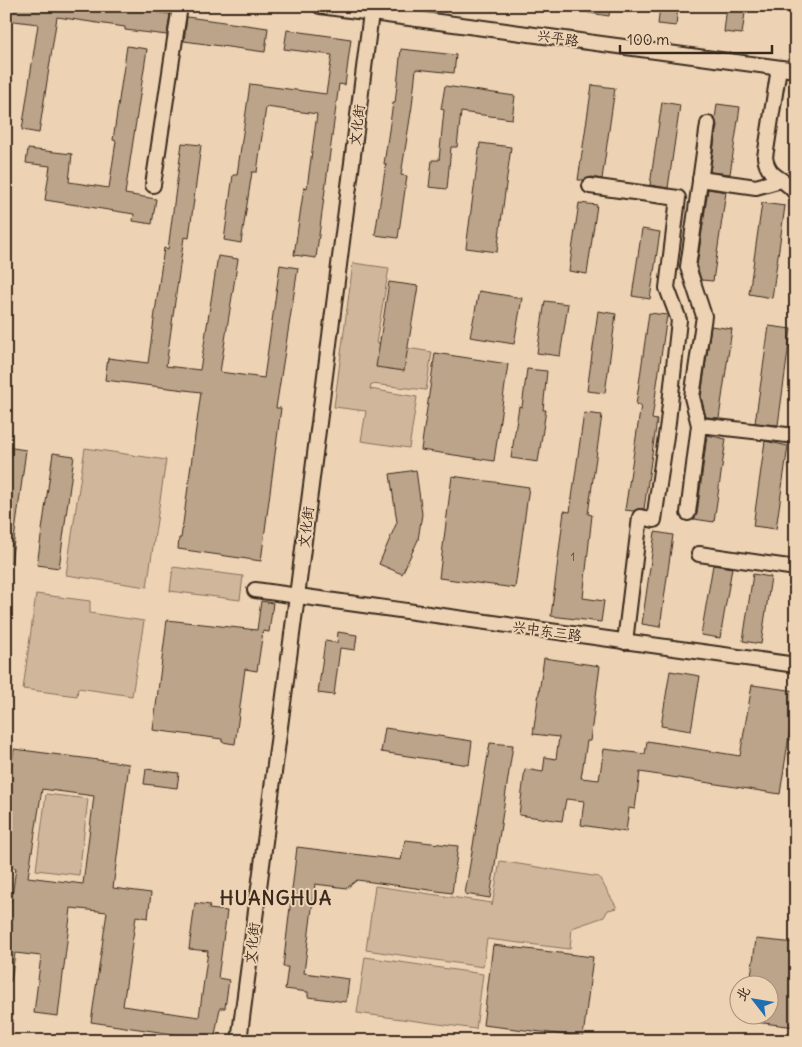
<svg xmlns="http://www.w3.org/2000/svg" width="802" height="1047" font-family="Delius,'LXGW WenKai TC',sans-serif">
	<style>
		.green { fill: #d0b79c; stroke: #86705d }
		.building { fill: #bba48a; stroke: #3b2a1e; fill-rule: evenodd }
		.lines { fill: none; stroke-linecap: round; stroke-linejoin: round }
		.minor-casing { stroke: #3b2a1e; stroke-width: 18 }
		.minor { stroke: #edd3b4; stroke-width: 14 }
		.labels { text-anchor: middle; stroke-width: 4; stroke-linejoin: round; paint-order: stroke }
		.number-label { font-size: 11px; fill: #5b4839 }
		.street-label { font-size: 14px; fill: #3b2a1e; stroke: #edd3b4 }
		.district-label { font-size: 19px; font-weight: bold; letter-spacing: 1px; fill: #3b2a1e; stroke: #edd3b4 }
	</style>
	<rect width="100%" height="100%" fill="#edd3b4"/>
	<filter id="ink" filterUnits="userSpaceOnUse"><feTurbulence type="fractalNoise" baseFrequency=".02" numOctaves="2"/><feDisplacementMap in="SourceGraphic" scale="10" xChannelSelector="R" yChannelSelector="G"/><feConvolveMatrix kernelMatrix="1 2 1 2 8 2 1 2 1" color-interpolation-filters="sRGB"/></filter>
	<g filter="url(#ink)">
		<g class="green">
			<path d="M353,263L389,268L376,343L432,352L426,390L371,384L370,389L417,397L409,448L361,441L366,411L334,407Z"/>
			<path d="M85,448L166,460L147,587L66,575Z"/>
			<path d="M173,567L243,576L240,600L170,591Z"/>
			<path d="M36,594L90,601V613L144,621L132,696L78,688L77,696L23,689Z"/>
			<path d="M46,794L88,799L79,875L36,870Z"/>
			<path d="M500,861L599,877L617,908L608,910L604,917L572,928L570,949L487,939L483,967L366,950L375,886L492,903V906Z"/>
			<path d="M365,957L483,974L476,1029L357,1013Z"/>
		</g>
		<g class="building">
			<path d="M6,6H107L170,14L167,35L125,30V27L57,17L39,133L22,130L38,24L6,20Z"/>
			<path d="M578,6H610L609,16L577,11Z"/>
			<path d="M660,6H678L676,26L658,24Z"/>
			<path d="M727,6H746L742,34L724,32Z"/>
			<path d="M187,17L268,28L265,52L184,41Z"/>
			<path d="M287,30L351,39L345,85L339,84L316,258L294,255L304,187L307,188L317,114L266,107L257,172H252L241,243L224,240L233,175H237L250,84L326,94L332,55L284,49Z"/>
			<path d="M127,46L147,49L125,194L156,199L152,224L133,221L134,214L45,200L50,166L26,163L28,149L72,154L69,182L109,188L116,141L113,140Z"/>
			<path d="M401,49L456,55L454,73L416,69L412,106L401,175L407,176L398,238L375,235L386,164H384L393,103H395Z"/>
			<path d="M592,85L615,88L602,179L591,177L583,180H578Z"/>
			<path d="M445,86L515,96L512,119L461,112L457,147H451L447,189L429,187L432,160H439L444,110L441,109Z"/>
			<path d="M662,102L680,105L668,188L650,185Z"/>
			<path d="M717,104L740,107L730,174L710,172L717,125L715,119Z"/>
			<path d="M182,143L201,145L189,238L184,237L166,366L200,370L218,256L238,259L220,372L264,378L280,265L298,268L276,408H281L261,561L178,549L179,538H181L201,392L105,380L108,358L148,363L164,248L168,249Z"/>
			<path d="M480,143L511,147L497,252L466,248Z"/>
			<path d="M708,189L726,192L713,281L701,280L697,266Z"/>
			<path d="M579,203L597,205L587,274L569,271Z"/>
			<path d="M762,203L785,206L772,298L749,294Z"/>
			<path d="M642,229L660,232L650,299L632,296Z"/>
			<path d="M389,282L418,286L404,371L376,367Z"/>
			<path d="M479,291L522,298L514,344L470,337Z"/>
			<path d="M545,301L568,304L560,356L537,353Z"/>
			<path d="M598,311L616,314L605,393L587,391Z"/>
			<path d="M649,313L667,315L652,419L657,420L644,509H638L633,511L625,510L641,405H636Z"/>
			<path d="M711,326L732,329L719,418L706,417L701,397Z"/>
			<path d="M769,326L791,329L778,425L755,423Z"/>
			<path d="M435,353L508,364L494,461L421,450Z"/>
			<path d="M527,369L547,371L543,410H546L538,462L511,458L519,406L522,407Z"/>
			<path d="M584,413L602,415L588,514L592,515L583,598L604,601L601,622L551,616L564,511L570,512Z"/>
			<path d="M707,435L726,439L714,522L694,519L697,514Z"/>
			<path d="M765,441L788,446L776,529L753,526Z"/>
			<path d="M6,447L26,450L11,563L6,562Z"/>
			<path d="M53,453L74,456L59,568L37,565Z"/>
			<path d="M416,470L422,514L418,540L402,574L379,564L397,522L390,474Z"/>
			<path d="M452,476L529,487L515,588L439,578Z"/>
			<path d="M655,532L673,535L660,627L642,624Z"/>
			<path d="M713,565L732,568L720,638L701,635Z"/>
			<path d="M753,574L771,577L761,644L743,641Z"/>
			<path d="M261,601L273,603L269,632L263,631L257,671L245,669L235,744L222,742V739L153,730L167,620L257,630Z"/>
			<path d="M338,632L357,635L355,650L340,648L334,695L318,693L325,641L337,643Z"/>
			<path d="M544,658L600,666L590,741H587L581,778L599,780L604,749L645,754L647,741L740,756L752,685L796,691L780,794L640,772L635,809L629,808L626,832L581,825L584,801L566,799L562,821L519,815L525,769L543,772L545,757L556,759L559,737L533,734Z"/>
			<path d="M670,671L700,676L691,731L661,726Z"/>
			<path d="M385,728L472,741L469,765L381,752Z"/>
			<path d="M490,743L513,745L490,898L465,894Z"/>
			<path d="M14,749L129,764L113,888L151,893L148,918L136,916L123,1006L199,1017L208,951L189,949L195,903L210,905L209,909L227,911L218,978L229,980L225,1008H220L214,1040L91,1022L107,912L71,908L58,1016L34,1013L41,956L15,953L11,981H6V903H11L16,868L6,866V803ZM42,789L94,796L83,884L28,877Z"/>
			<path d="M146,769L179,773L177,788L144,784Z"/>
			<path d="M405,840L458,846L452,893L357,880L347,888L315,884L304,973L349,979L346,1002L308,997V992L285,989L288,967H283L297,847L401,860Z"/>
			<path d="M756,939L796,943V1027L738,1020V1014H770V984H750Z"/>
			<path d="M493,945L593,957L583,1037L483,1025Z"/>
		</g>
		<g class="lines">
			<g class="minor-casing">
				<g id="minor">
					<path d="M320,6L796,70"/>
					<path d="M779,68L765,157C768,180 786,177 796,194"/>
					<path d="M700,179L756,187L781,180"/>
					<path d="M153,185L180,6"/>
					<path d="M590,186L678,198L667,288L679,320L668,422L654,520L640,517L625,642"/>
					<path d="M699,425L692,397L704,316L688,267L708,124"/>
					<path d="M688,513L699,425L796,436"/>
					<path d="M699,554L796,568"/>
					<path d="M255,590L796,665"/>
					<path d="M239,1041L297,596L371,13L375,6"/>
				</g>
			</g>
			<use href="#minor" class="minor"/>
		</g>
	</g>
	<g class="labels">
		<g class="number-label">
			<text x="573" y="561">1</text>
		</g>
		<g class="street-label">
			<text transform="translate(558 38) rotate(8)" y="5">兴平路</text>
			<text transform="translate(357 125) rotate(-83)" y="5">文化街</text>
			<text transform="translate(306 527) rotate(-83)" y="5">文化街</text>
			<text transform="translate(547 631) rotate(8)" y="5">兴中东三路</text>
			<text transform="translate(252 943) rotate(-83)" y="5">文化街</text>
		</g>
		<g class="district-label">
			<text x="276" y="905">HUANGHUA</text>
		</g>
	</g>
	<rect width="802" height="1047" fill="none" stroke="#edd3b4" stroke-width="25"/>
	<rect x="12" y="12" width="777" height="1022" fill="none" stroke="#3b2a1e" stroke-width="2" filter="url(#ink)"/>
	<g transform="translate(754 1000) rotate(301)"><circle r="24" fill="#edd3b4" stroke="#a68f78"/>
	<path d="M0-4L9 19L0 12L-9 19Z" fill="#1f6fb2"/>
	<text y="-8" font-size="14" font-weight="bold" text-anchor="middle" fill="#3b2a1e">北</text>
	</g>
	<path d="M620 45v8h152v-8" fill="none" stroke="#3b2a1e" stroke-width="2.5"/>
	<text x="627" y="45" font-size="15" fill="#3b2a1e" stroke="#edd3b4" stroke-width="4" paint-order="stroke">100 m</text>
</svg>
